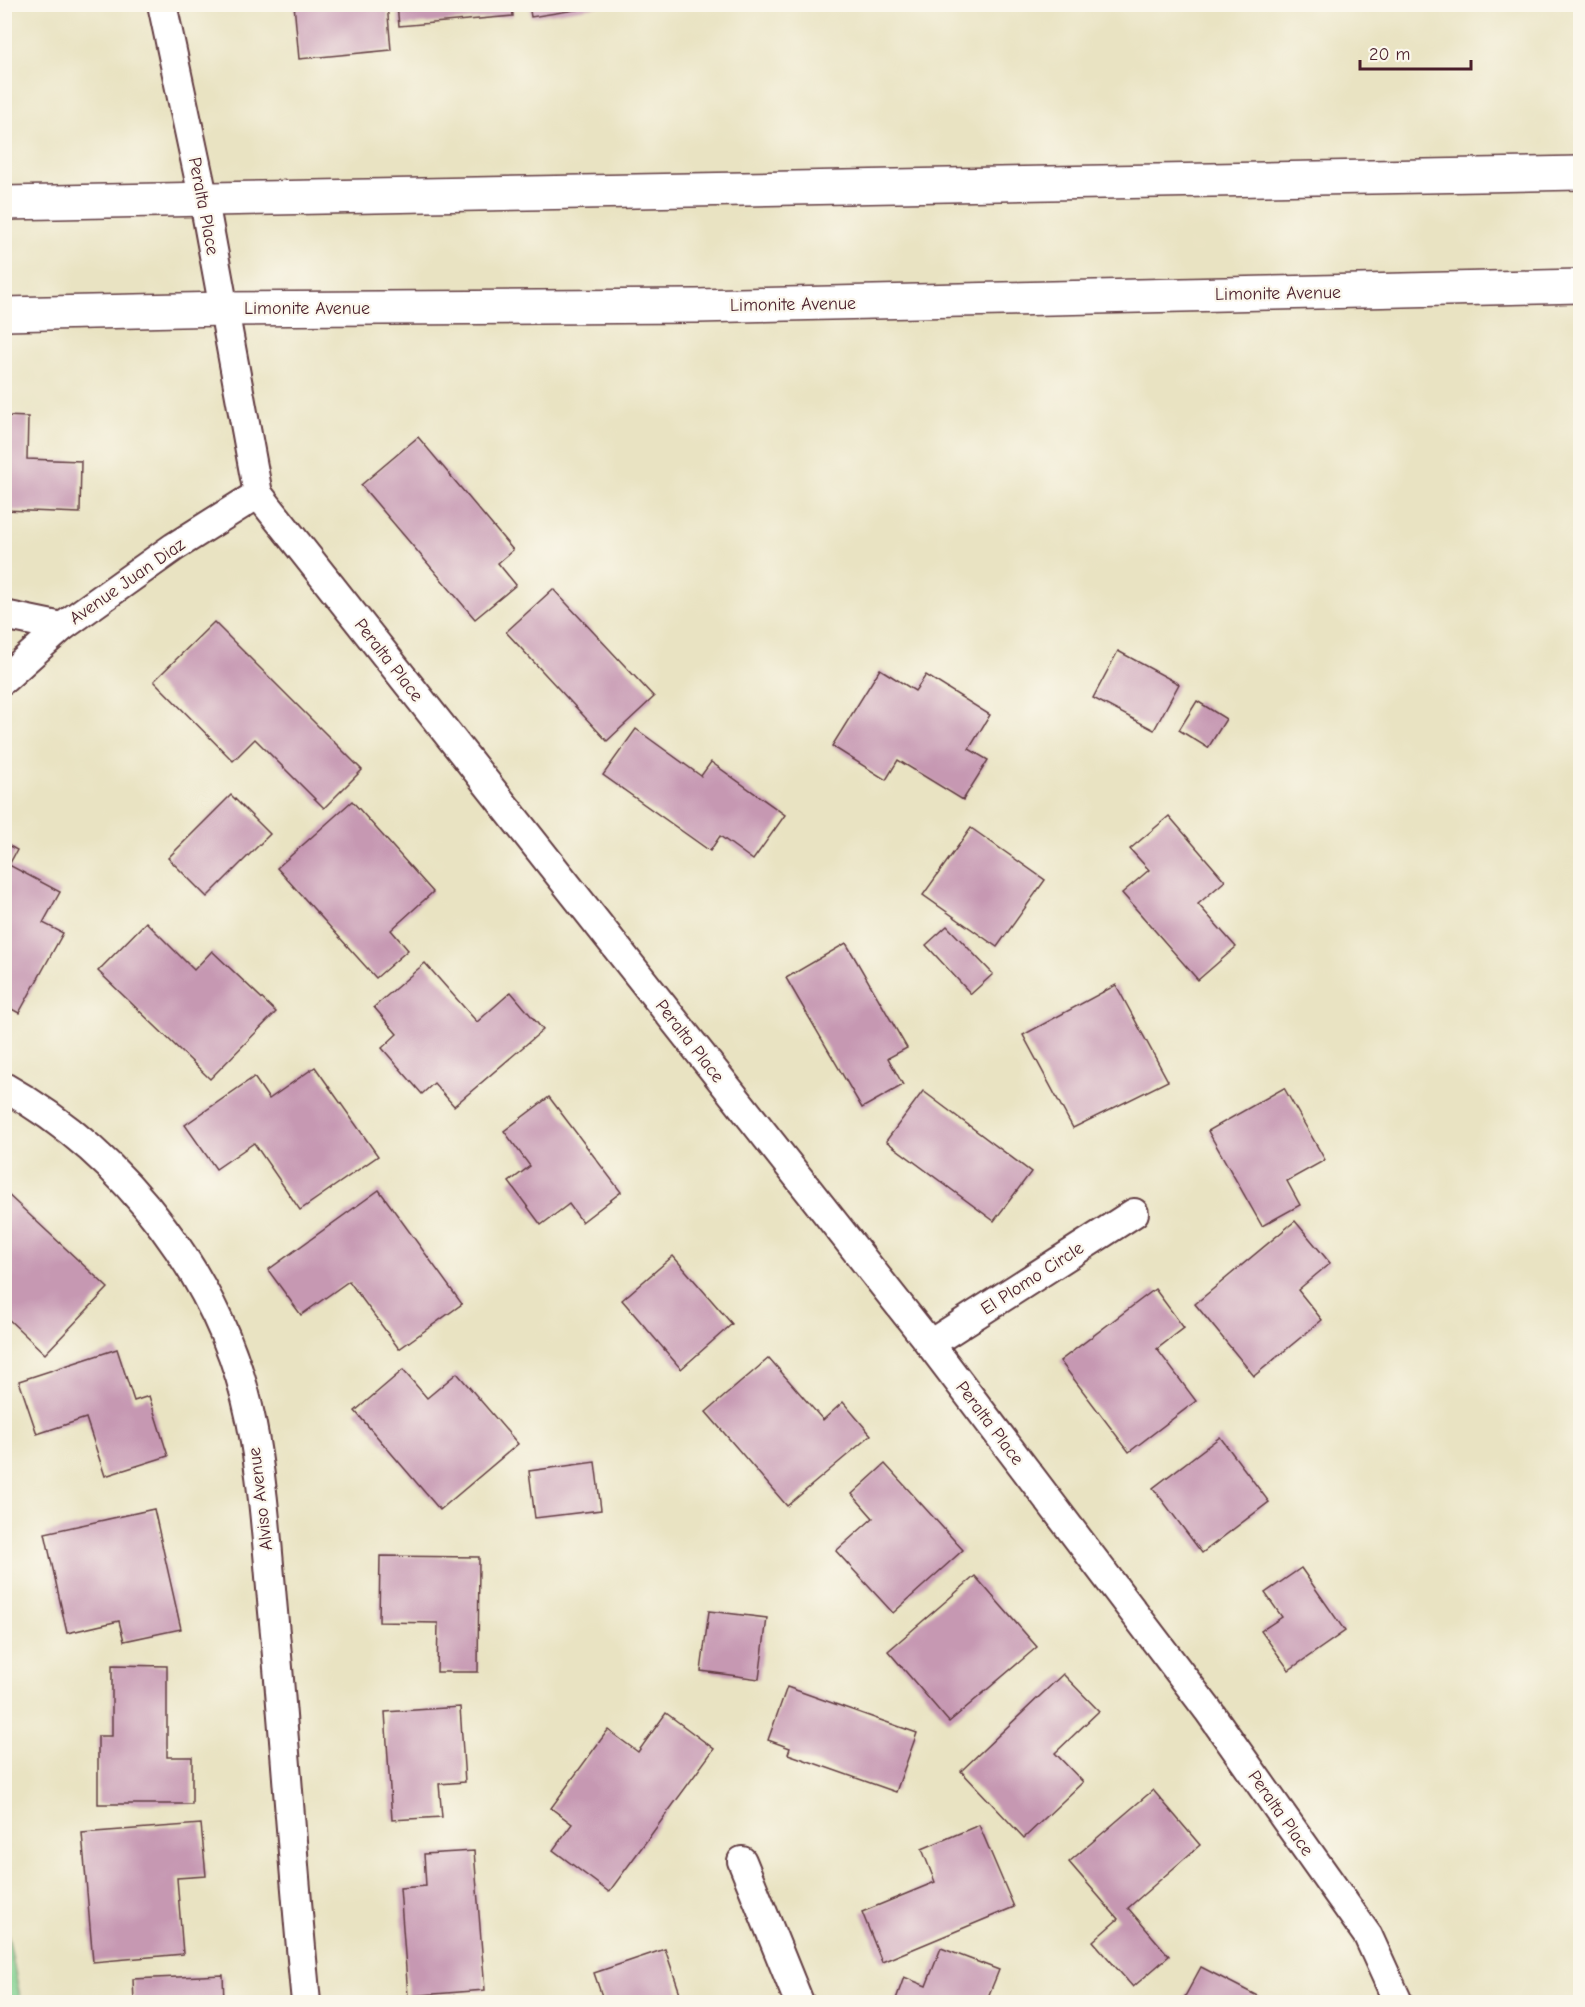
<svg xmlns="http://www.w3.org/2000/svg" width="1585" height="2007" font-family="'Comic Neue',sans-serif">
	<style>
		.green { fill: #83d291; stroke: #66785e; stroke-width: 1.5 }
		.building { fill: #c698b2 }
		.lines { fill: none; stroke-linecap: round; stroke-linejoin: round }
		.street-casing { stroke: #623c42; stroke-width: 32 }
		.primary-casing { stroke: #623c42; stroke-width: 36 }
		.street { stroke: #fff; stroke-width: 28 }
		.primary { stroke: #fff; stroke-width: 33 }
		.labels { text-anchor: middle; stroke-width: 4.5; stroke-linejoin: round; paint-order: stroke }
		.street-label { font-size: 18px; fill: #4a1f2b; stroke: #fbf7ec }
	</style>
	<rect width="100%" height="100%" fill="#fbf7ec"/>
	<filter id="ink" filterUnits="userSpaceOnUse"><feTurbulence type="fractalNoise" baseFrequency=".0167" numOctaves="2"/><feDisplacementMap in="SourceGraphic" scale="12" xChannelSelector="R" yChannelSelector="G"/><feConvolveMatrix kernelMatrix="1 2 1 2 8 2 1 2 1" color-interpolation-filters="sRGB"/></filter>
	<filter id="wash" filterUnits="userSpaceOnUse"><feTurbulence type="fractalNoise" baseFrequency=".008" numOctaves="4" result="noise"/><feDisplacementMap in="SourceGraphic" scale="24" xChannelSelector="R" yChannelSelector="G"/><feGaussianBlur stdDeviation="1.35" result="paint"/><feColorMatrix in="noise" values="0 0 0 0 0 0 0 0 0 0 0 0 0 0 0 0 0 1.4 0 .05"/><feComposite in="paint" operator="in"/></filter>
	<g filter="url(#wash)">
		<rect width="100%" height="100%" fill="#e9e3c2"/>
		<path class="green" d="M4,1921H5L21,2002H5Z"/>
		<g id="blocks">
			<g class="building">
				<path d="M294,4H387L391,50L299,59Z"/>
				<path d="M397,4H512L513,16L399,26Z"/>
				<path d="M529,4H600V6L531,17Z"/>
				<path d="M4,416L28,417L27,459L81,461L80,513L4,510Z"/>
				<path d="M418,437L513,550L498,563L516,585L475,619L361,485Z"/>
				<path d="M553,589L654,697L607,741L506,632Z"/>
				<path d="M214,622L362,770L324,808L255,739L233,761L154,681Z"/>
				<path d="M1118,651L1179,684L1154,730L1093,698Z"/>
				<path d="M880,669L915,691L926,675L990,715L969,749L988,760L963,800L898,760L886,780L832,746Z"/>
				<path d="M1197,701L1226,719L1208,748L1179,730Z"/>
				<path d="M636,729L701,776L711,762L785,815L753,860L720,836L710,851L603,775Z"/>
				<path d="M231,795L270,834L207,897L168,858Z"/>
				<path d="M352,801L433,892L391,930L408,950L376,978L277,868Z"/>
				<path d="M1169,816L1225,881L1198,904L1236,947L1198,980L1122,893L1149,870L1130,849Z"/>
				<path d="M971,828L1045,880L997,947L923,895Z"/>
				<path d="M4,843L17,850L9,865L60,892L43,923L63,933L19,1013L4,1005Z"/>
				<path d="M146,922L194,970L212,951L276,1012L210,1079L98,971Z"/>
				<path d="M947,926L993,974L971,994L926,945Z"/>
				<path d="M846,943L907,1048L888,1058L903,1085L862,1108L786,978Z"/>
				<path d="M425,963L477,1022L511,992L543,1030L454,1106L434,1083L422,1094L382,1048L397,1034L374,1007Z"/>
				<path d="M1116,985L1168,1081L1073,1128L1023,1035Z"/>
				<path d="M315,1067L378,1156L300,1210L254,1143L216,1169L185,1125L254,1077L269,1099Z"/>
				<path d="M1284,1088L1325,1160L1287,1181L1300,1205L1262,1226L1208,1131Z"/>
				<path d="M923,1091L1031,1172L994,1221L886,1141Z"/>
				<path d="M549,1097L621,1192L582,1222L569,1204L541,1225L509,1182L530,1166L504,1131Z"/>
				<path d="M379,1190L462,1304L399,1349L349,1281L301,1315L268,1270Z"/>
				<path d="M4,1191L108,1288L45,1354L4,1315Z"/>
				<path d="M1295,1221L1330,1263L1298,1290L1322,1320L1254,1376L1195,1304Z"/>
				<path d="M673,1256L732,1324L681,1369L622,1300Z"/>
				<path d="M1155,1289L1184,1328L1157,1349L1196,1401L1129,1452L1060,1361Z"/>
				<path d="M117,1349L134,1401L149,1396L168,1456L105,1476L86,1418L37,1434L19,1381Z"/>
				<path d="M769,1358L823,1420L843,1402L871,1435L787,1506L706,1412Z"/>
				<path d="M403,1370L427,1398L457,1373L518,1444L440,1510L355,1411Z"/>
				<path d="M1220,1437L1269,1502L1202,1553L1153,1488Z"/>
				<path d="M595,1462L601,1510L535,1518L529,1471Z"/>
				<path d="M885,1464L963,1550L893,1613L836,1551L873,1518L852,1494Z"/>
				<path d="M154,1509L181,1629L124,1641L119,1621L67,1633L45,1533Z"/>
				<path d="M380,1556L479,1557L478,1672H437L438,1623L379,1622Z"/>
				<path d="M1301,1568L1345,1631L1289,1670L1261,1631L1282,1617L1265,1593Z"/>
				<path d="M975,1576L1037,1647L949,1722L888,1651Z"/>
				<path d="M709,1611L767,1618L759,1679L701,1671Z"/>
				<path d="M112,1665L167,1666V1757H192V1804H98V1736H112Z"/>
				<path d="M1063,1674L1099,1711L1055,1753L1083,1782L1024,1838L961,1771Z"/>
				<path d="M787,1687L917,1733L896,1792L788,1754L790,1748L768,1740Z"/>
				<path d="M460,1707L465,1782L439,1784L442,1817L392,1820L385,1712Z"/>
				<path d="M666,1713L714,1749L609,1892L553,1850L572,1824L551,1808L608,1730L638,1752Z"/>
				<path d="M1153,1790L1200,1845L1128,1908L1169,1956L1133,1987L1093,1941L1118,1919L1069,1862Z"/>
				<path d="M201,1824L206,1876L177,1878L183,1954L93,1962L82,1833Z"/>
				<path d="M979,1825L1014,1907L882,1962L862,1912L935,1882L922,1849Z"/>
				<path d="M474,1851L485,1990L408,1996L400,1888L426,1886L424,1854Z"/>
				<path d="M941,1948L999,1970L986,2002H895L904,1977L926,1986Z"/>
				<path d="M665,1949L683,2002H604L594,1973Z"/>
				<path d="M1201,1967L1269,2002H1182Z"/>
				<path d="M223,1975L224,2002H134L133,1979Z"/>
			</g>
		</g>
	</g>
	<g filter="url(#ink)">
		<use href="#blocks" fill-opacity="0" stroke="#623c42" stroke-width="1.5"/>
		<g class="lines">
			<g class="street-casing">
				<g id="street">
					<path d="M162,4L204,201L258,494L930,1344L1208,1710L1368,1936L1398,2002"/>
					<path d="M4,615L62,627"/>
					<path d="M4,679L62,627L174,547L258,494"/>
					<path d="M4,1087C127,1156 223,1282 251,1420C265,1490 268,1562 275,1633C286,1756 294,1879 306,2002"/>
					<path d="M930,1344L1134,1213"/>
					<path d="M742,1861L799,2002"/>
				</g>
			</g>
			<g class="primary-casing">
				<g id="primary">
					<path d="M4,203L1580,173"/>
					<path d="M4,314L224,309L697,306L1580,286"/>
				</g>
			</g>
			<use href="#street" class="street"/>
			<use href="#primary" class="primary"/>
		</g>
	</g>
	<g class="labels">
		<g class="street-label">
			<text transform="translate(204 206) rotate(79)" y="6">Peralta Place</text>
			<text transform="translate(1278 293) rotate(-1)" y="6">Limonite Avenue</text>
			<text transform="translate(793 304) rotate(-1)" y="6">Limonite Avenue</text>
			<text x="307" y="314">Limonite Avenue</text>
			<text transform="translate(127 581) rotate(-35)" y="6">Avenue Juan Diaz</text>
			<text transform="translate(389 660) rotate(52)" y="6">Peralta Place</text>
			<text transform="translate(690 1041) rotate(52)" y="6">Peralta Place</text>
			<text transform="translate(1032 1278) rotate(-33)" y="6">El Plomo Circle</text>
			<text transform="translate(990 1423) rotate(53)" y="6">Peralta Place</text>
			<text transform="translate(260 1499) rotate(-97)" y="6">Alviso Avenue</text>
			<text transform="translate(1281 1813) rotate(55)" y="6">Peralta Place</text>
		</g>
	</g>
	<rect width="1585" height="2007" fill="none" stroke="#fbf7ec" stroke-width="24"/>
	<path d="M1360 60v9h111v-9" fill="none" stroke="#4a1f2b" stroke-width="3"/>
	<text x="1369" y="60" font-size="18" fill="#4a1f2b" stroke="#fbf7ec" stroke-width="4.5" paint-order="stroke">20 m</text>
</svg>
